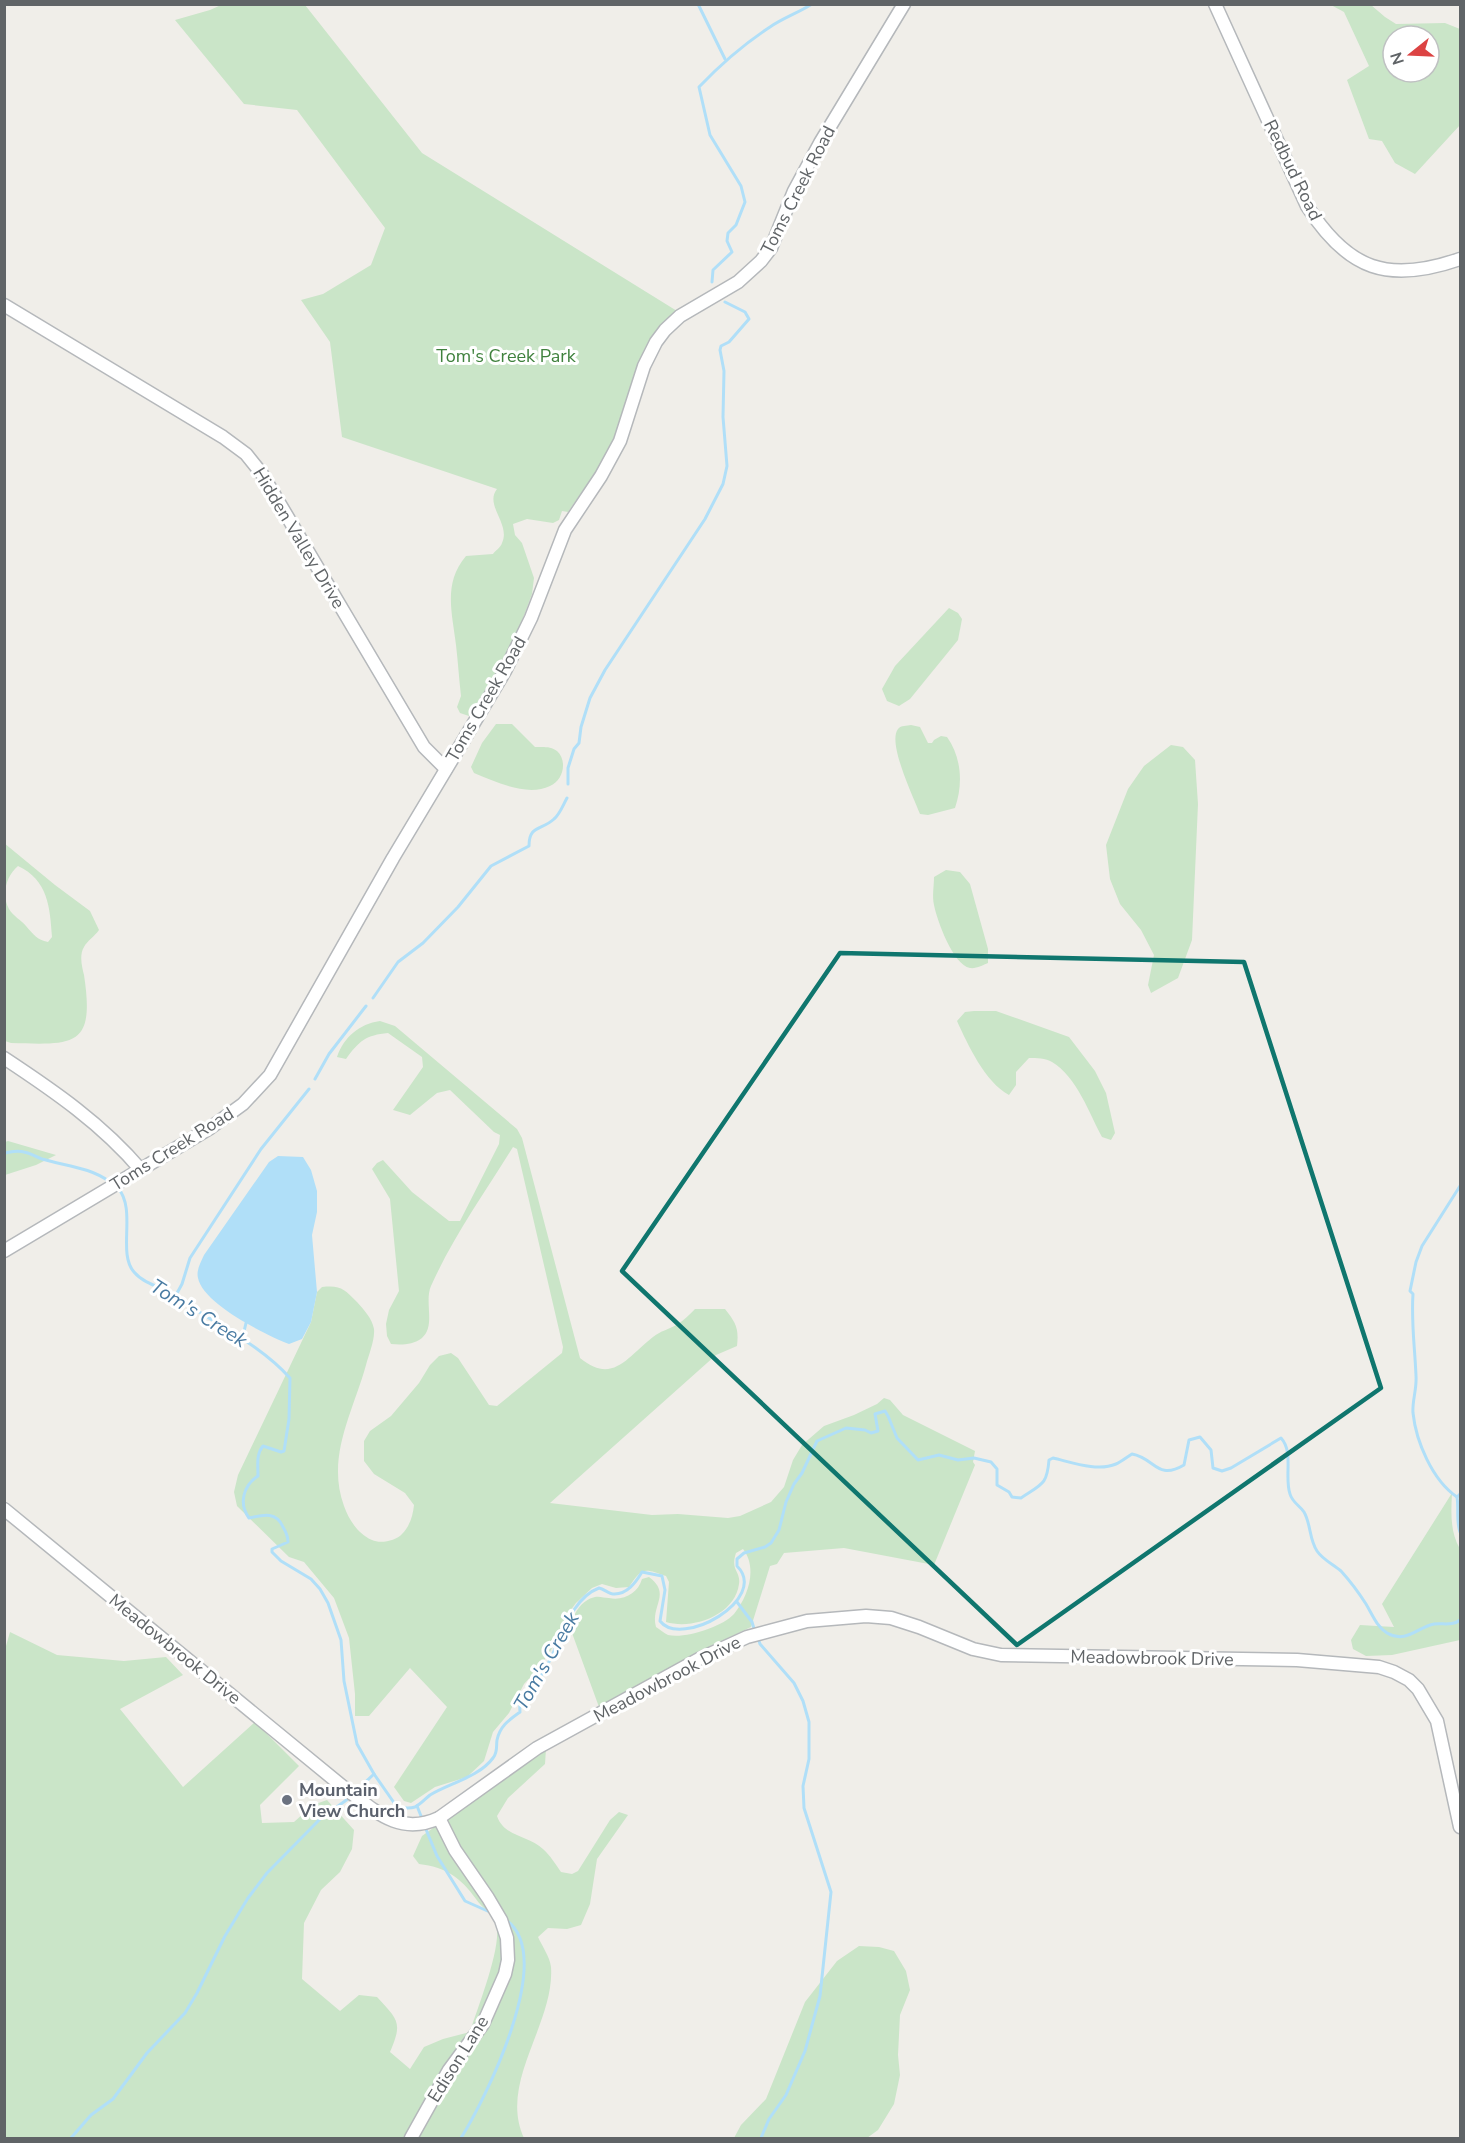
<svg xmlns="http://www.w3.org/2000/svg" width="1465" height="2143" font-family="'Nunito Sans',sans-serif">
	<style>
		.green { fill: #cae5c8; fill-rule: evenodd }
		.water { fill: #b0dff8 }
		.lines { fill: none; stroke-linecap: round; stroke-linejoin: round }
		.stream { stroke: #b0dff8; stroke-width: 3 }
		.minor-casing { stroke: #b5b8bb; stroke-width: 15 }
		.minor { stroke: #fff; stroke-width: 12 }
		.marked { fill: none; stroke: #0f766e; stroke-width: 4.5; stroke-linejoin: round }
		.worship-dot { fill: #6b7280; stroke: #fff; stroke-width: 2 }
		.labels { text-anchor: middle; stroke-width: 6; stroke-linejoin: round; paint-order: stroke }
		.street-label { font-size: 18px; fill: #606467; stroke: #fff }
		.park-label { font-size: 18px; fill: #3f813d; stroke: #fff }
		.worship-label { font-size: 18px; font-weight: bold; fill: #5b616d; stroke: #fff; text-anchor: start }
		.water-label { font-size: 20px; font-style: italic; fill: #497ba2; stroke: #fff }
	</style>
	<rect width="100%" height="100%" fill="#f0eee9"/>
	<g class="green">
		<path d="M221,5H305L422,153L677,311C630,343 635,399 611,446C599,470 583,490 568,512L562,511L559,520L553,523L527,519L513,524L515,535L522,543L534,578L532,594L513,645L482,702L469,716L460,713L457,707L461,696C459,679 458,662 456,645C452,612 443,583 466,556L493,554C495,551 501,547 502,543C511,524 484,505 497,489L342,437L330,342L301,300L323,294L371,265L385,228L297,110L244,104L175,20L210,10Z"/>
		<path d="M1331,5H1371L1385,17L1396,24L1445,23L1460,29V125L1415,174L1395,163L1382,141L1369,139L1347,80L1369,66L1344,12ZM1393,36H1429V72H1393Z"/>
		<path d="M949,608L958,613L962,619L958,640L910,699L899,706L887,701L882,689L895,666Z"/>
		<path d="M496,724H512L535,747C543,747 551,746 557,751C568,761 563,781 550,786C527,797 496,782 474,773L471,767L482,743Z"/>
		<path d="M911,725L920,727L928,743H932L934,740L941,736L947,737C962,758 963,785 955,808L928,815L920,814C914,798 887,743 898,729C901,725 907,726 911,725Z"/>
		<path d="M1171,745L1183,747L1195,760L1198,804L1192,940L1178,978L1151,993L1148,985L1154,955L1141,930L1120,904L1110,879L1106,845L1128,789L1144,766Z"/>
		<path d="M4,843L55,885L90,911L99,930C95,936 87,941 84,947C79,955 82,967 84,975C95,1047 75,1045 11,1043L5,1041ZM18,866C48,880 50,907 52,937L48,942C37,940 33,934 26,926C21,920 13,916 9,909C1,895 6,876 18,866Z"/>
		<path d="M946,870L960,872L970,884L988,949V963C983,965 976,969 970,968C953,965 937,920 934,905C932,896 934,886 934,877Z"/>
		<path d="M974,1011H996L1069,1037L1095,1071L1106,1093L1115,1133L1111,1140L1102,1137C1089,1113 1077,1077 1052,1062C1046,1058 1036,1058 1029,1058L1016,1072V1085L1009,1095C985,1082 968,1045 957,1021L965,1012Z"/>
		<path d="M380,1021L395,1026L517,1129L522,1138L580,1358C613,1385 627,1357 653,1337C660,1331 670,1329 678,1324C684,1320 690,1314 695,1309H725C736,1323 739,1328 737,1346L716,1355L550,1503L652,1515L678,1514L728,1518L740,1516L771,1502L784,1487L793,1460L802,1445L824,1426L854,1415L877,1404L884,1398L890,1400L903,1415L975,1451L973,1462L975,1465L934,1565L844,1548L784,1553L777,1564L770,1566L751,1627L707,1648L599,1707L572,1633C569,1619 580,1600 595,1597C600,1596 604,1598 609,1598C624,1601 638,1593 642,1579L649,1577C672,1594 650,1606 656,1627C659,1629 664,1633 668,1635C685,1639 722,1627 734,1614C748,1597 758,1568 743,1549L736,1553C730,1571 741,1571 739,1584C735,1615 693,1630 666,1622L669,1582L666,1576C644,1568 642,1567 629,1587L616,1588L602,1584L592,1588L576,1603L567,1615L550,1652L538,1669L524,1684L509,1713L493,1732L484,1761L467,1777L435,1787L411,1803L404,1801L394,1787L447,1707L410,1668L369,1716H355V1694L349,1638L334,1598L304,1562L289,1557L237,1506L234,1492L238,1475L311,1322L317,1292L322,1287C341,1285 344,1289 357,1302C364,1310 372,1318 374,1329C375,1340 369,1354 366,1365C353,1412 326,1457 344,1506C349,1520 358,1534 372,1540C380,1544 396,1541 402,1534C410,1526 413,1515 414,1505L405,1493L374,1474L364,1461V1441L370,1431L391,1416L419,1383L430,1365L439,1356L451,1353L458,1358L489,1405L497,1406L562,1353L563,1347L517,1149L513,1147C485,1192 453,1237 431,1286C424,1302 436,1326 422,1338C413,1345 401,1345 391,1344L387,1336L386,1324L389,1310L399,1291L390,1199L372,1169L377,1163L383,1160L412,1192L449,1221H460L499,1144L500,1135L494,1132L450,1090L437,1093L410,1115L393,1110L423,1067L422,1057L388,1033C366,1035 359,1041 346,1059L337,1057C344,1037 359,1024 380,1021Z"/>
		<path d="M8,1141L56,1155L36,1165L5,1175V1142Z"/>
		<path d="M1452,1493C1451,1513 1450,1532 1460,1549V1640L1392,1655L1366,1656L1353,1649L1351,1640L1360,1625L1394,1627L1382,1604Z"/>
		<path d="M10,1632L57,1655L124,1661L166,1657L183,1675L120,1709L183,1787L255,1722L299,1766L260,1805L262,1823L294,1822L313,1805L327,1800L354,1830L352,1849L340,1872L321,1890L304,1923L302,1979L340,2011L359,1995L377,1997C398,2020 403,2022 390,2052L410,2069L424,2047L443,2039L470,2032C477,2009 503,1945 496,1924C494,1915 481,1907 476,1899C461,1878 446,1867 419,1864L413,1856L422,1836L532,1757L546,1749L545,1764L508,1798L497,1816C504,1837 528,1835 543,1849C550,1855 556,1865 561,1872L572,1874L578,1871L610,1820L619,1812L628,1815L597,1859L590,1904L581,1925L567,1929L548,1928L538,1937C542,1946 550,1957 551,1967C555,2024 498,2082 524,2138H5L4,1653Z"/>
		<path d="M859,1946L879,1947L894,1951L906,1971L910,1990L900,2015L898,2055L900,2075L894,2104L878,2130L867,2138H734L741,2125L766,2099L805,2002L837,1961Z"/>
	</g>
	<path class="water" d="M278,1156L303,1157L311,1170L317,1191V1212L312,1235L317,1292L311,1322L302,1339L289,1344C266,1335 203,1304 198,1278C196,1270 201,1262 204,1255L269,1162Z"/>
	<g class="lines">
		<g class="stream">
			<path d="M698,4L725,59"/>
			<path d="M712,282L713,270L732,252L727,241L728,233L736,225L745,202L741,186L710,135L699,87C721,64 744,44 770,27C783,18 798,13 812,4"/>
			<path d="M568,784V768L574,749L579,743L581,727L590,698L605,670L705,519L723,484L727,466L723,417L724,371L720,350L721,346L729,342L749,319L745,312L725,302"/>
			<path d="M373,998L398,962L423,943L458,907L491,866L529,846C529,825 541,831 554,819C560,814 563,805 567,798"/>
			<path d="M315,1079L329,1054L366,1006"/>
			<path d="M4,1153C11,1152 17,1150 24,1152C30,1153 36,1157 42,1159C65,1166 90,1167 110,1182"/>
			<path d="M118,1188C137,1210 117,1253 134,1272C144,1284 161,1287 174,1294C181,1298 186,1304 193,1308C227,1330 263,1348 290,1378L289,1419L284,1451L281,1452L263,1446C256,1454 258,1465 258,1476C244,1485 238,1503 249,1518C263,1515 276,1511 283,1527C286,1532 288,1536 288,1542L272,1549V1552L281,1561L311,1579L320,1589L328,1603L341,1640L344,1681L357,1744L374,1774L397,1807C403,1808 409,1809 415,1807C421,1804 425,1799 430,1795C450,1783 479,1777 493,1758C498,1752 496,1746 497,1740C500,1726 509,1720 520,1712C518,1688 531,1690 542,1674C560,1648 567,1600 599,1588C604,1589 609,1594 613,1594C627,1595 636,1582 642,1572L662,1576L665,1590L660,1621C681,1649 770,1599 737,1566V1559L744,1553L765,1547L771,1543L779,1530L786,1502L794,1484L802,1473L817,1441L846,1428L865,1430L871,1433L878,1431L875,1414L885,1411L888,1416L897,1438L918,1460L939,1455L958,1460L974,1458L991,1462L997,1469V1485L1009,1492L1012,1497L1021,1498C1042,1484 1047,1485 1049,1460L1053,1458C1071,1462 1097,1472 1116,1464C1121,1462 1127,1457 1132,1454C1155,1458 1157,1481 1184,1465L1189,1440L1200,1437L1211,1450L1213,1468L1222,1471L1231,1468L1281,1438C1294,1452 1284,1477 1290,1494C1292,1502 1300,1506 1304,1512C1311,1524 1309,1539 1317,1551C1323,1560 1333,1564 1341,1571C1350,1581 1359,1593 1366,1604C1372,1614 1377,1627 1387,1633C1406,1644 1418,1627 1434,1624C1443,1623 1453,1626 1460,1620"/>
			<path d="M176,1295L182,1284L190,1258L261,1149L309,1089"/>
			<path d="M242,1340L246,1323"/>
			<path d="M1460,1494L1457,1497C1459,1509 1456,1521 1460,1532"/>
			<path d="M1457,1497C1432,1480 1416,1441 1413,1413C1412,1401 1417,1389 1416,1376C1415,1349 1411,1322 1413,1294L1410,1291L1416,1262L1422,1246L1460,1186"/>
			<path d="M737,1602L752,1622L755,1632"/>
			<path d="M758,1638L760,1644L794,1683L803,1701L809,1722V1759L803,1786L804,1808L831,1892L820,1996L805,2051L786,2095L769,2119L761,2138"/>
			<path d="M356,1791L374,1774"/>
			<path d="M417,1806L423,1821"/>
			<path d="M425,1827L437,1856L465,1901L492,1913"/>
			<path d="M71,2138L91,2115L113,2099L147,2053L185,2013L197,1993L225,1936L248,1898L267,1873L320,1819L352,1796"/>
			<path d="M461,2138C486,2098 557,1956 506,1920"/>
		</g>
		<g class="minor-casing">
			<g id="minor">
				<path d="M1215,4L1307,206C1348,270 1388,284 1460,259"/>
				<path d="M4,305L223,437L246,454L262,474L424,747L446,769"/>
				<path d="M4,1058C54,1091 102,1124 141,1170"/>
				<path d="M4,1251L210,1128L243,1104L270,1075L393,858L505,671L531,618L565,530L601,476L620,441L644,366L656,342L665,330L680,316L738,282L761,261L771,248L794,191L820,143L904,4"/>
				<path d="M4,1509L342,1786C373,1809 398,1837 439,1818L537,1748L699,1659L747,1637L807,1621L866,1616L891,1618L919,1627L973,1649L1001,1655L1297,1660L1379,1667L1394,1672L1409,1680L1418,1689L1437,1721L1460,1827"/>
				<path d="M411,2138L449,2070L483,2024L505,1974L508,1960L507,1938L501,1920L488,1898L455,1850L439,1818"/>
			</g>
		</g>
		<use href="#minor" class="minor"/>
	</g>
	<path class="marked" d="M840,953L1244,962L1381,1388L1017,1645L622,1271Z"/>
	<circle class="worship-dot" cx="287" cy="1800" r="6"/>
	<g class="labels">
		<g class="street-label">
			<text transform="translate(1293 170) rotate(64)" y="6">Redbud Road</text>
			<text transform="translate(798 190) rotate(-63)" y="6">Toms Creek Road</text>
			<text transform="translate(299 538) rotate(59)" y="6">Hidden Valley Drive</text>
			<text transform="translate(486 699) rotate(-60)" y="6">Toms Creek Road</text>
			<text transform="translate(172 1149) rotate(-32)" y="6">Toms Creek Road</text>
			<text transform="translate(175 1649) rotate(39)" y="6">Meadowbrook Drive</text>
			<text transform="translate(1152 1658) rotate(1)" y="6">Meadowbrook Drive</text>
			<text transform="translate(667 1679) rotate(-28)" y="6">Meadowbrook Drive</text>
			<text transform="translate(458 2059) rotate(-58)" y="6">Edison Lane</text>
		</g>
		<g class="park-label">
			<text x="506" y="362">Tom's Creek Park</text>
		</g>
		<g class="worship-label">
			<text x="299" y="1796">Mountain<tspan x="299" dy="21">View Church</tspan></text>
		</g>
		<g class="water-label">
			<text transform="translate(199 1313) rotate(32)" y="7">Tom's Creek</text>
			<text transform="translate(546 1661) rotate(-60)" y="7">Tom's Creek</text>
		</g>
	</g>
	<rect width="1465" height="2143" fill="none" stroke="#606467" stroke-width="12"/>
	<g transform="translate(1411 54) rotate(252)"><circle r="28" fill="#ffffff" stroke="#bfc1c2" stroke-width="1.5"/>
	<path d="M0-4.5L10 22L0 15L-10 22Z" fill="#dc4343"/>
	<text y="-9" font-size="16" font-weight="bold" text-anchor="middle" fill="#606467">N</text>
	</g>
</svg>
